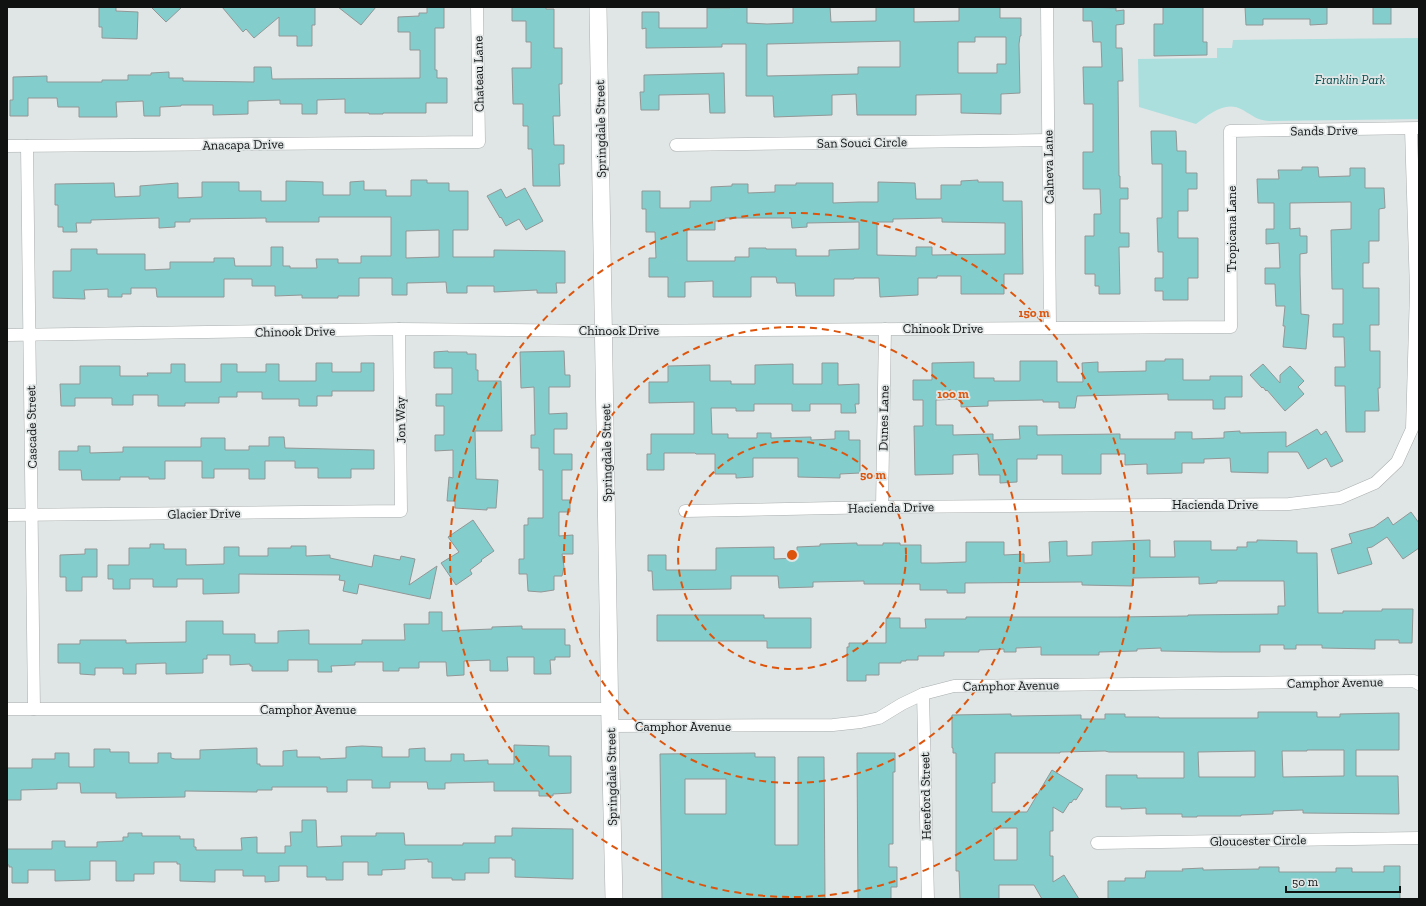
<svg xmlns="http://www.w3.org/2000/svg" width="1426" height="906" font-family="'Zilla Slab',serif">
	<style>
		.green { fill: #aadfde }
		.building { fill: #83cecd; stroke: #929796; fill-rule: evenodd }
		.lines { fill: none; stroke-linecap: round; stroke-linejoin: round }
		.minor-casing { stroke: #aaaeae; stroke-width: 13 }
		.secondary-casing { stroke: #aaaeae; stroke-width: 18 }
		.minor { stroke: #fff; stroke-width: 12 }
		.secondary { stroke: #fff; stroke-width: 17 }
		.ring { fill: none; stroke: #dd550c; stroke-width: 2; stroke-dasharray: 7 5 }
		.labels { text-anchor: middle; stroke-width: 3.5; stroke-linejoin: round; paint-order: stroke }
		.street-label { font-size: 13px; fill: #101212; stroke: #e0e5e5 }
		.park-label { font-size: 13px; font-style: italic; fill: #064c4d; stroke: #e0e5e5 }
		.centre { fill: #dd550c; stroke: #e0e5e5; stroke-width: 2 }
		.ring-label { font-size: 12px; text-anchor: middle; font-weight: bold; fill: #dd550c; stroke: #e0e5e5; stroke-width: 3.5; stroke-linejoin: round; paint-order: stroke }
	</style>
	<rect width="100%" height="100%" fill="#e0e5e5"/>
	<path class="green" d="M1419,38V119L1269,121C1257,120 1253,116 1243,110C1225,100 1210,114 1196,124L1139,107L1138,59L1217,58V48H1232L1233,40Z"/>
	<g class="building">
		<path d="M99,7H116V11L138,12L137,39L102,38V27H99Z"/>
		<path d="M151,7H182L166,22Z"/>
		<path d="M222,7H315V25H312V46H297V36H279V17L254,38L246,29L243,32Z"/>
		<path d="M338,7H376L361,25Z"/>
		<path d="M427,7H444V28H435V70H437V78H447V103H426V113H383V114H369V113H345V99L317,100V114H302V104H280V100L248,101V114L213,115V105H181V106L160,107V116H144L143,101L116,102L117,117H79V107H58L57,98H28V116H10V100H13V77L47,76V82H102V80H128V75H151V73L169,72V78H183V81L254,82V67H271L272,79L420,78V50H410V32H398V17L419,16V13H427Z"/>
		<path d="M512,7H546V9H554V48H562V84H559L560,116H553L554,145H564V164H559L560,186H533L532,149H528V126H523V104H513L512,68H531V42H526V21H512Z"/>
		<path d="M730,7H747V23L767,24L793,23V7H830L831,22L876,21V7H914V22L959,21V7H1000V18H1021V36H1020L1019,44L1020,93L1001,94V114L961,113V94L916,95V115H857L856,94L832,95V115L774,117L773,96H746V44H722V47L646,48V28L642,29V12H659V28H707V8H730ZM975,37H1006V64H997V73H958V42H975ZM900,41V67H858V74L767,76V44Z"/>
		<path d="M1083,7L1116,8V11L1124,10V24L1116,25V48H1122L1123,81H1118L1119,176H1120V188H1128V199H1120V233H1129V247H1119L1120,294H1099V286H1095V274H1085V236H1094V214H1101L1100,189H1083V152H1093V104H1084L1083,67H1102L1101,42H1093L1092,21H1083Z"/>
		<path d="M1163,7H1203V42H1207V55L1154,56V24H1163Z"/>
		<path d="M1245,7H1327V24L1310,25V19H1263V25H1246Z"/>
		<rect x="1373" y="7" width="18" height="17"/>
		<path d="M724,73L725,113H710L709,94L659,95V110H641L640,92H644V75Z"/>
		<path d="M1151,131H1176L1177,151H1186V173H1197V189H1188V211H1178V238H1198V278H1188V300H1163V291H1155V278H1163V252H1158L1157,218H1162V164H1152Z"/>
		<path d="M1302,167H1318L1319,177L1350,176V168H1365V188H1384L1385,208L1379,209V241H1369V263H1363V288H1379V325H1370V351H1380V388H1378L1379,411H1365V432H1346L1345,386H1335V367H1345L1344,337H1333V324H1343V289H1332L1331,230L1351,229V202L1290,203V229L1300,228V236H1307V253L1300,254V274L1301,314L1309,315L1306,349L1283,347L1285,326H1283L1285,306H1276L1275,284H1265V268H1280L1279,243L1266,244V229H1274V203H1258L1257,179H1279L1278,170H1302Z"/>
		<path d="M411,180H427V183H449V191H468V230H453V257H494V250L565,251V283H556L557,293H537V290L494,292V286H467V293H447L446,282L407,283V295H392V278H359V296H338V298H302V295L275,296V286H252V279H224V297H157L156,288H131V294H122V297H108V289L84,290L85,299L53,298V271H71V249H97V254H145V270L170,269V262H214V258H234L235,266H271V247H283V266H290V268H317L316,259H338V263H361V256H391V217H319V222H266V218L190,219V222H175V227L159,228V218L91,220V223H76L77,232H63V227H58V205H55V184L114,183L115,197L140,196V186L178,183V198L202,197V182H239V191H261V201H286V181L323,182V195H350V182L364,181V190H386V196H411ZM439,230V257L406,258V231Z"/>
		<path d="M978,180V182H1003V201H1022L1023,274H1004V294H961V276H937V278H918V295L880,297L879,278H854V279H834V296H796L795,283H777L776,277H751V297H713V281L685,282V297H668V277H649V258H656L655,232H646V209H642V191H660V208H690V201H711V187L732,186V184H748V193L775,192V185H796V183H833V203L859,202H878V182L915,183L916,199H941V185H961V181ZM725,218H791L792,228L807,227V223L859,222V249L829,250V256H796V249H766V248H749V257H735V261H687V230H715V221H725ZM942,218V222L1005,223V254L932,255V247H916V256L877,255V222H893V219Z"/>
		<path d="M525,188L543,221L526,230L519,219L506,226L501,217L500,218L487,196L501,189L506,198Z"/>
		<path d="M448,351V352H467V354H476V370H478V381H501L502,431H475L476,479L498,480L496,508H487V510L455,508V501H447L449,477L453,478V450L435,451V435H444V406H436V394H452V368H434V352Z"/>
		<path d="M564,351L565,375H570V387H549V414L567,413V429H554V454H572V470H562V500H570V512H559V536L573,535V554H562L564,567L562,576H554V590L541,592L528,591L527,574H519V559H524V525H528V518H543V470H539V448H531V435H535L534,387L521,388L520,352Z"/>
		<path d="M1165,359H1183V380H1210V376H1242V397H1225V409H1213V400H1168V394L1077,396L1075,408H1059V402H1043V400L988,401V406L961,407V399L936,400V425H953V435L993,434V440L1020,439L1019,426H1037V435L1120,434V439H1175V432H1192V439L1224,438V432L1240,431V433L1286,432V447L1317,429L1321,435L1326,431L1343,461L1331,467L1326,458L1308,469L1298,452H1268V473L1231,472L1230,458L1204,459V463H1182V473L1147,474V464L1125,465V454H1101V474H1062V455H1037V459H1017V482L1000,483V475H979L978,454L953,455V474L915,475L914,426H923V400H913V380H932V363L974,362V378H994V381H1020V361H1057V382H1083L1082,363L1098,362V372L1146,371V361H1165Z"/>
		<path d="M316,363H332V372H361V363H374V391H332V396H317V406H299V399H262V392H237V397H219V403H185V406H158V395H133V405H112V398H75V406H61L60,384H80V366H120V376H148L147,373H171V364H185V382H221V364H237V372H266V364H279V381H316Z"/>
		<path d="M822,363H838V385L859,384V404H855L856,413H841V404H810V411H792V404H754V411H736V408H711L712,434H728V438H757V433H771V438L811,437V440L835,439V431H849V440H860V473L840,474V478L798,477V458H753V477L736,478V474H715V454H696L695,453H664V470H647V454H651V434H694V402L649,403V382H668V366L710,365V381H731V384H755V365L793,364V384H822Z"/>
		<path d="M1263,364L1280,383V375L1290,366L1304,381L1298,387L1304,394L1285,411L1267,390L1266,391L1263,387L1262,388L1250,375Z"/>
		<path d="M269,437H284L285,448L374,450V469H351V478H318V468H295V461H265V479H249V469H214V478H202V461H165V479H149V477H120V480H82L81,470H59V451H78V446H90V453L123,452V447H201V438H225V450H249V446H269Z"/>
		<path d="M1411,512L1419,523V548L1403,559L1387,537L1372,547L1367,548L1372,564L1338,574L1331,549L1352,543L1349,534L1374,527L1388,517L1393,525Z"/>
		<path d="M473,520L494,551L481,560L482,561L470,570L472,574L456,585L441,563L459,552L448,537Z"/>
		<path d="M1150,540V557H1175L1174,541H1211V550H1237V547H1247V542H1257V540L1297,541V553H1317L1318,613H1343V611H1382V609H1413L1412,643H1399V640H1375V649L1322,648V645H1296V649H1284V645H1260V652H1220L1161,651V648L1137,649V651L1099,652V655H1041V647L1016,648V652H1004V649L979,650V652H944V656H918V660H906V661H901V663H879V675H866V681H847V647H849V643H886V618H900V628H926L925,619H966V617H1119L1188,616V615L1278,614V606H1285L1284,581H1217V583L1199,584V577L1133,578V586L1082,585V582L965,583V593H947V590H920V584H864V581L813,582V587L779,588L778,576H731V589L653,590L652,571H648V555H666V570H716V548L774,547V559L797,558V547L820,546V544L857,543V545H883V543H900V545H921V563H937L966,562V542H1004V555L1024,554V563L1050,562L1049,542L1067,541V556L1092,555V542Z"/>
		<path d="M150,544H164V549H186V565L224,564V547H239V556H268V548H291V546H306V556L330,555V558L372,567L374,555L400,560L401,556L415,559L409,585L437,566L430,599L359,584L357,594L343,591L345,581L339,580L340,575L239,574V593L203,594V579H177V587H153V579H130V589H113V579H108V565H129V548H150Z"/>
		<path d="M85,549H97V577H82V591H66V577H60V555L85,554Z"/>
		<path d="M429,612H442V631L492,629V627L522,626V629H565V645H570V657H555V660H550L551,674H534V657H507L508,671H490V660L464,661V675L447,676L446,662H419V668H399V671H383V662H355V665L331,666L332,672H318V660H288V671H252V666H250V664L230,665V655H207V659H203V673L166,674V663L136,664V674H123V668H95V675L80,674V663H58V644H80V640H126V643L186,642V621H223V634H255V643H278V631L309,630V644H362V640H405L404,624H429Z"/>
		<path d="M657,615H764V618H811V648H767V641H657Z"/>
		<path d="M1258,712H1317V717H1340V714L1399,713V750H1356V776H1398L1399,814L1303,813V810L1273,811V814L1241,815V816H1197V817H1182V814H1146V808L1121,809V807H1106V775H1137V778H1184V752H1109L1105,751L1060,752V753H995V783H992V812H1027L1052,770L1083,789L1076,800L1074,799L1071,803L1070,802L1063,813L1053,807V831H1050V856H1053V882L1064,875L1079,899H1042L1034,885H999V899H960L959,871H956V753H953V748H952V715L1011,714V716L1081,715V719H1105V714H1125V717H1159V718H1258ZM1307,750H1344V776L1283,777L1282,751H1307ZM1255,751V777H1199L1198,752ZM994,828H1017V860H994Z"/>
		<path d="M514,745L549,746V756H571V793L553,794V796H539V791H494V782L445,783V789H428L427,782H390V788H372V780H347V792H327V787H272V790H257V792L185,791V797L116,798V793H81L80,783H57V789L21,790V800H7V768H32V759H55V753H69V767H94V749H110V752H129V763H158V753H171V758L175,759H200V750L257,748V764H260V766H283V751L297,750V757H320V759L346,758V747L362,746L382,747V757H409V749L425,748V761H451V754H464V761L488,760V764H514Z"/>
		<path d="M755,753V757H775V845H798V757H824L825,899H662L660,754ZM685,779H726V814H685Z"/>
		<path d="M857,753H895V772H893V844H889V867H897V887H891V899H858Z"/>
		<path d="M302,820H316L317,847L342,846L341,836H376V833H404L405,845H463V843H495V836H512V828L573,829V879L515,877V860H512V858H489V873H465V880H452V878H432V862H428V859L405,860V869L382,870V875H368V862H343V880H326V877H307V866H279V881L265,882V876H243V870H215V882L180,881V864H177V862H154V874H134V881H116V861H90V880L55,881V870H28V883H12V867H9V865H7V849H52V841H65V847H97V842L123,841V837H128V833H142V836H180V839H194V847H196V850H242L241,838L257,837V853H285V846H291L290,832H302Z"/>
		<path d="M1384,866H1400V899H1108V881H1125V878H1145L1146,871H1183L1182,869L1203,868V870L1259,869V867H1279V872H1336V868H1352V872H1384Z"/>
	</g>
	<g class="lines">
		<g class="minor-casing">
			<g id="minor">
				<path d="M1047,7L1050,328"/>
				<path d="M676,145L1048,140"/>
				<path d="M7,146L479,142L477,7"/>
				<path d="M27,146L34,709"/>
				<path d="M7,335L399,329L604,331L1231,327L1230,131L1419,128"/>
				<path d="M882,507L885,329"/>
				<path d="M685,511L882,507L1289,504L1340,498L1375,483L1397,462L1412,429L1416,291L1411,129"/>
				<path d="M7,515L401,511L399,329"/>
				<path d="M923,694L928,899"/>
				<path d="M7,709H610"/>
				<path d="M610,726L833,725L861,722L879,718L902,704L923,694L954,686L1414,681L1419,684"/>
				<path d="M1097,843L1419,838"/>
			</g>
		</g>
		<g class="secondary-casing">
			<path id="secondary" d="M598,7L610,726L614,899"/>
		</g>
		<use href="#minor" class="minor"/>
		<use href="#secondary" class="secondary"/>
	</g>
	<g class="ring">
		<circle cx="792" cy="555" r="114"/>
		<circle cx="792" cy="555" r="228"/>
		<circle cx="792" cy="555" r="342"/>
	</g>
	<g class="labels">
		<g class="street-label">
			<text transform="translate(478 74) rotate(-91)" y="5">Chateau Lane</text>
			<text transform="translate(600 129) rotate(-91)" y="5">Springdale Street</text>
			<text transform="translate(1324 130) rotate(-1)" y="5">Sands Drive</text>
			<text transform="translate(862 142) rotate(-1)" y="5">San Souci Circle</text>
			<text transform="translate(243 144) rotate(-1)" y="5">Anacapa Drive</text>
			<text transform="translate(1048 167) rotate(-91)" y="5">Calneva Lane</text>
			<text transform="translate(1231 229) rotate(-90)" y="5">Tropicana Lane</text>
			<text x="943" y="333">Chinook Drive</text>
			<text x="619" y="335">Chinook Drive</text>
			<text transform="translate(295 331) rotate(-1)" y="5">Chinook Drive</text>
			<text transform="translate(883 418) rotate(-89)" y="5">Dunes Lane</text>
			<text transform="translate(400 420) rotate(-91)" y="5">Jon Way</text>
			<text transform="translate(31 427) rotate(-91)" y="5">Cascade Street</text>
			<text transform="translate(606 453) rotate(-91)" y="5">Springdale Street</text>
			<text x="1215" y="509">Hacienda Drive</text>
			<text transform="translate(891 507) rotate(-1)" y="5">Hacienda Drive</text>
			<text transform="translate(204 513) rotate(-1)" y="5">Glacier Drive</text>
			<text transform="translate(1335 682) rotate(-1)" y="5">Camphor Avenue</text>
			<text transform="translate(1011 685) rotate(-1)" y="5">Camphor Avenue</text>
			<text x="308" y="714">Camphor Avenue</text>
			<text x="683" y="731">Camphor Avenue</text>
			<text transform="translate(611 777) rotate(-91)" y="5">Springdale Street</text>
			<text transform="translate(925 796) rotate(-91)" y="5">Hereford Street</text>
			<text transform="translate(1258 840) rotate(-1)" y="5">Gloucester Circle</text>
		</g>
		<g class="park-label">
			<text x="1350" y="84">Franklin Park</text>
		</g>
	</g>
	<circle cx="792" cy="555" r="6" class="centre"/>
	<g class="ring-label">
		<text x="1034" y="317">150 m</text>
		<text x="953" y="398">100 m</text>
		<text x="873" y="479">50 m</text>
	</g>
	<rect width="1426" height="906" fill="none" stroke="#101212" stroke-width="16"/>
	<path d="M1286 886v6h114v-6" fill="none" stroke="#101212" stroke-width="2"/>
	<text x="1292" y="886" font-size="12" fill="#101212" stroke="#e0e5e5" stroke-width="3" paint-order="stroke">50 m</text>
</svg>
